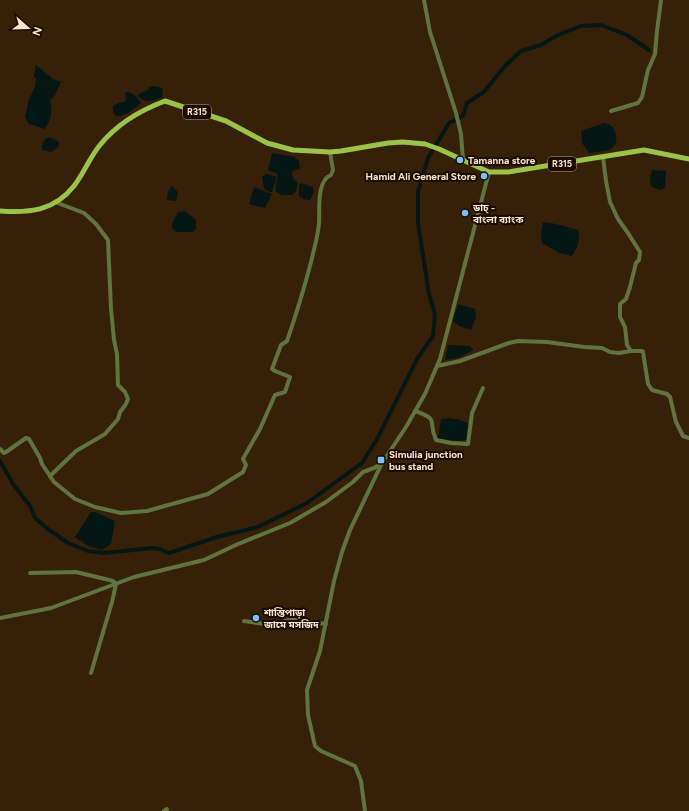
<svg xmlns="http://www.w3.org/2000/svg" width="689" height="811" font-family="Figtree,'Noto Sans Bengali',sans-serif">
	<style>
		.water { fill: #051715 }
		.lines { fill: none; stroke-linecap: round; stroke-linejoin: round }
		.canal { stroke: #051715; stroke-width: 4 }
		.minor { stroke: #60743e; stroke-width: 4 }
		.major { stroke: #9ac34b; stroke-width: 5 }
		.poi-dot { fill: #7bbef8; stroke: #1b0a00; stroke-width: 1.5 }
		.labels { text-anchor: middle; stroke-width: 4; stroke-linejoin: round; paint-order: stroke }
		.shield { fill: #1b0a00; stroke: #b8a18d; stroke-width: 1 }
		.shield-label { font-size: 9px; font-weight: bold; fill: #fbe2ca }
		.poi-label { font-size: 10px; font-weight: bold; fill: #fbe2ca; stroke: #1b0a00; text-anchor: start }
	</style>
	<rect width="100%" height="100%" fill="#362007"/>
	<g class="water">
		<path d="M36,65L53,79L61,82L55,95L50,101C53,112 51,119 45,129L29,124L25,117L29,99L35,87L36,78L34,77Z"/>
		<path d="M154,86L162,88L163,92L162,98C153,100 145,105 138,96L139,94L148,90L149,87Z"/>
		<path d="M129,92L136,96L141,103C134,109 125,117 116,116L113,112V106L118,103L124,102L126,100L125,93Z"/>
		<path d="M604,123C615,124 617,135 616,144L610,150L589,153L582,143L581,131Z"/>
		<path d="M46,138C51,137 55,139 59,142V146L52,152L42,150C41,146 43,141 46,138Z"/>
		<path d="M272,153L294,157L299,161L300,169L294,170L292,172L293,178L297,182C298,187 297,191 292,195H282L276,192C274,186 279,180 277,174L268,170Z"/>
		<path d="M652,170L666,171L665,188L659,190L651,186L650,178Z"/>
		<path d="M267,174L277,177L272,192H270L264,189L262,176Z"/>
		<path d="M301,183L313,187L314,192L310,200L303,199L299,196V185Z"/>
		<path d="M172,186L178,192L176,201L167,200C167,194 168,190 172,186Z"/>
		<path d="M254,187L272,194L265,208L249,204Z"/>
		<path d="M185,211L196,220V229L193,232H176L172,228V224L178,212Z"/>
		<path d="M543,222L556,224L578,230C581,240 577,248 572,256L559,253L542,243L541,233Z"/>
		<path d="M458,304L475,309L476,317L471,330L459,326L453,321Z"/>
		<path d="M448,345L470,346L473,350C464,356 456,359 445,360Z"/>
		<path d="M449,418L460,420L468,423L466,440L458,441L438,438L441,419Z"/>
		<path d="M91,512H95L115,521L111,544L102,550L88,546L75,537Z"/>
	</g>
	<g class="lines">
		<path class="canal" d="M0,461L13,484L30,506L35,518L48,529L68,543L88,551L104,553L152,548L160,549L169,553L217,537L258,527L307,503L362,463L376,441L417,359L433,336L435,314L429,294L418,223V192L428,158L449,123L463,116L467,103L484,92L504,67L521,51L541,45L558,35L581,26L601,25L627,35L649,50"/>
		<g class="minor">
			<path d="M424,0L430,32L456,113L461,134L463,160"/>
			<path d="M611,111L638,103L642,97L648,70L655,54L657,31L661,0"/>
			<path d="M603,157L606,181L610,202L618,219L628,233L640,252L639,260L636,263L630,287L626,299L620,304V317L625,327L627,345L631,351H642L643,352L648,384L652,390L667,394L670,397L676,422L683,436L689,438"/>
			<path d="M437,366L460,361L509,343L518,341L547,342L584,347L602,348L610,352L619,353L631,351"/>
			<path d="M415,411C441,420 427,421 436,440L451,443L468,444L472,413L483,388"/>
			<path d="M0,449L4,453L6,452L26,438L29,439L40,458L42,464L54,482L75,499L95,507L121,513L147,511L208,494L243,472L246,465L243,459L244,457L260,429L275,395L285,392L290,377L275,371L272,369L281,345L287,341C296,315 304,289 311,262C314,249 318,236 319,223C320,210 316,181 331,175L333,170L330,152"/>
			<path d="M50,476L76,451L105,434L118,419L120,412L126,404L128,399L125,392L118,385L117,354L114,340L111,309L108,240L96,224L84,213L55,202"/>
			<path d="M30,573L76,572L101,578L113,581L116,584L112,602L91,673"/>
			<path d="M0,618L51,608L134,577L204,560L238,544L290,523L326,502L353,482L363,472L374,468L382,463L406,427L425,394L440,359L489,172"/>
			<path d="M244,621L264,624L280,623L288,620H299L326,624"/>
			<path d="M164,811L167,809"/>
			<path d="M365,811L361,781L355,766L321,751L315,746L308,715L307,690L320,651L334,581L342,552L350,530L382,463"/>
		</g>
		<path class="major" d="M0,211C30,213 54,211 74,186C84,173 90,157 100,145C117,124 141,110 165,101L226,121L267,143L293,150L330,152L341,151L388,143L403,142L425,144L439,149L489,172H508L644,150L689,159"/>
	</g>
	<g class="poi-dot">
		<circle cx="460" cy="160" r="4"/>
		<circle cx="484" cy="176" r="4"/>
		<circle cx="465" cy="213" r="4"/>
		<rect x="377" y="456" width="8" height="8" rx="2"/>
		<circle cx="256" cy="618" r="4"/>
	</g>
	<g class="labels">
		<g class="shield">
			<rect x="183" y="105" width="28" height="14" rx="3"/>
			<rect x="548" y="157" width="28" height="14" rx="3"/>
		</g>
		<g class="shield-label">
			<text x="197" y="115">R315</text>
			<text x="562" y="167">R315</text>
		</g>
		<g class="poi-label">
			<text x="468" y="164">Tamanna store</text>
			<text x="476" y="180" text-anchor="end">Hamid Ali General Store</text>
			<text x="473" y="211">ডাচ্ -<tspan x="473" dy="12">বাংলা ব্যাংক</tspan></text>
			<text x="389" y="458">Simulia junction<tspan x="389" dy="12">bus stand</tspan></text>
			<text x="264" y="616">শান্তিপাড়া<tspan x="264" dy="12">জামে মসজিদ</tspan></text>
		</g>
	</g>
	<g transform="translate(28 28) rotate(110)" stroke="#1b0a00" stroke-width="3" paint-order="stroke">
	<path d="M0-3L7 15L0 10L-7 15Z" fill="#fbe2ca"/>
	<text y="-6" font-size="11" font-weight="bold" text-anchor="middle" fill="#fbe2ca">N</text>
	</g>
</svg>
